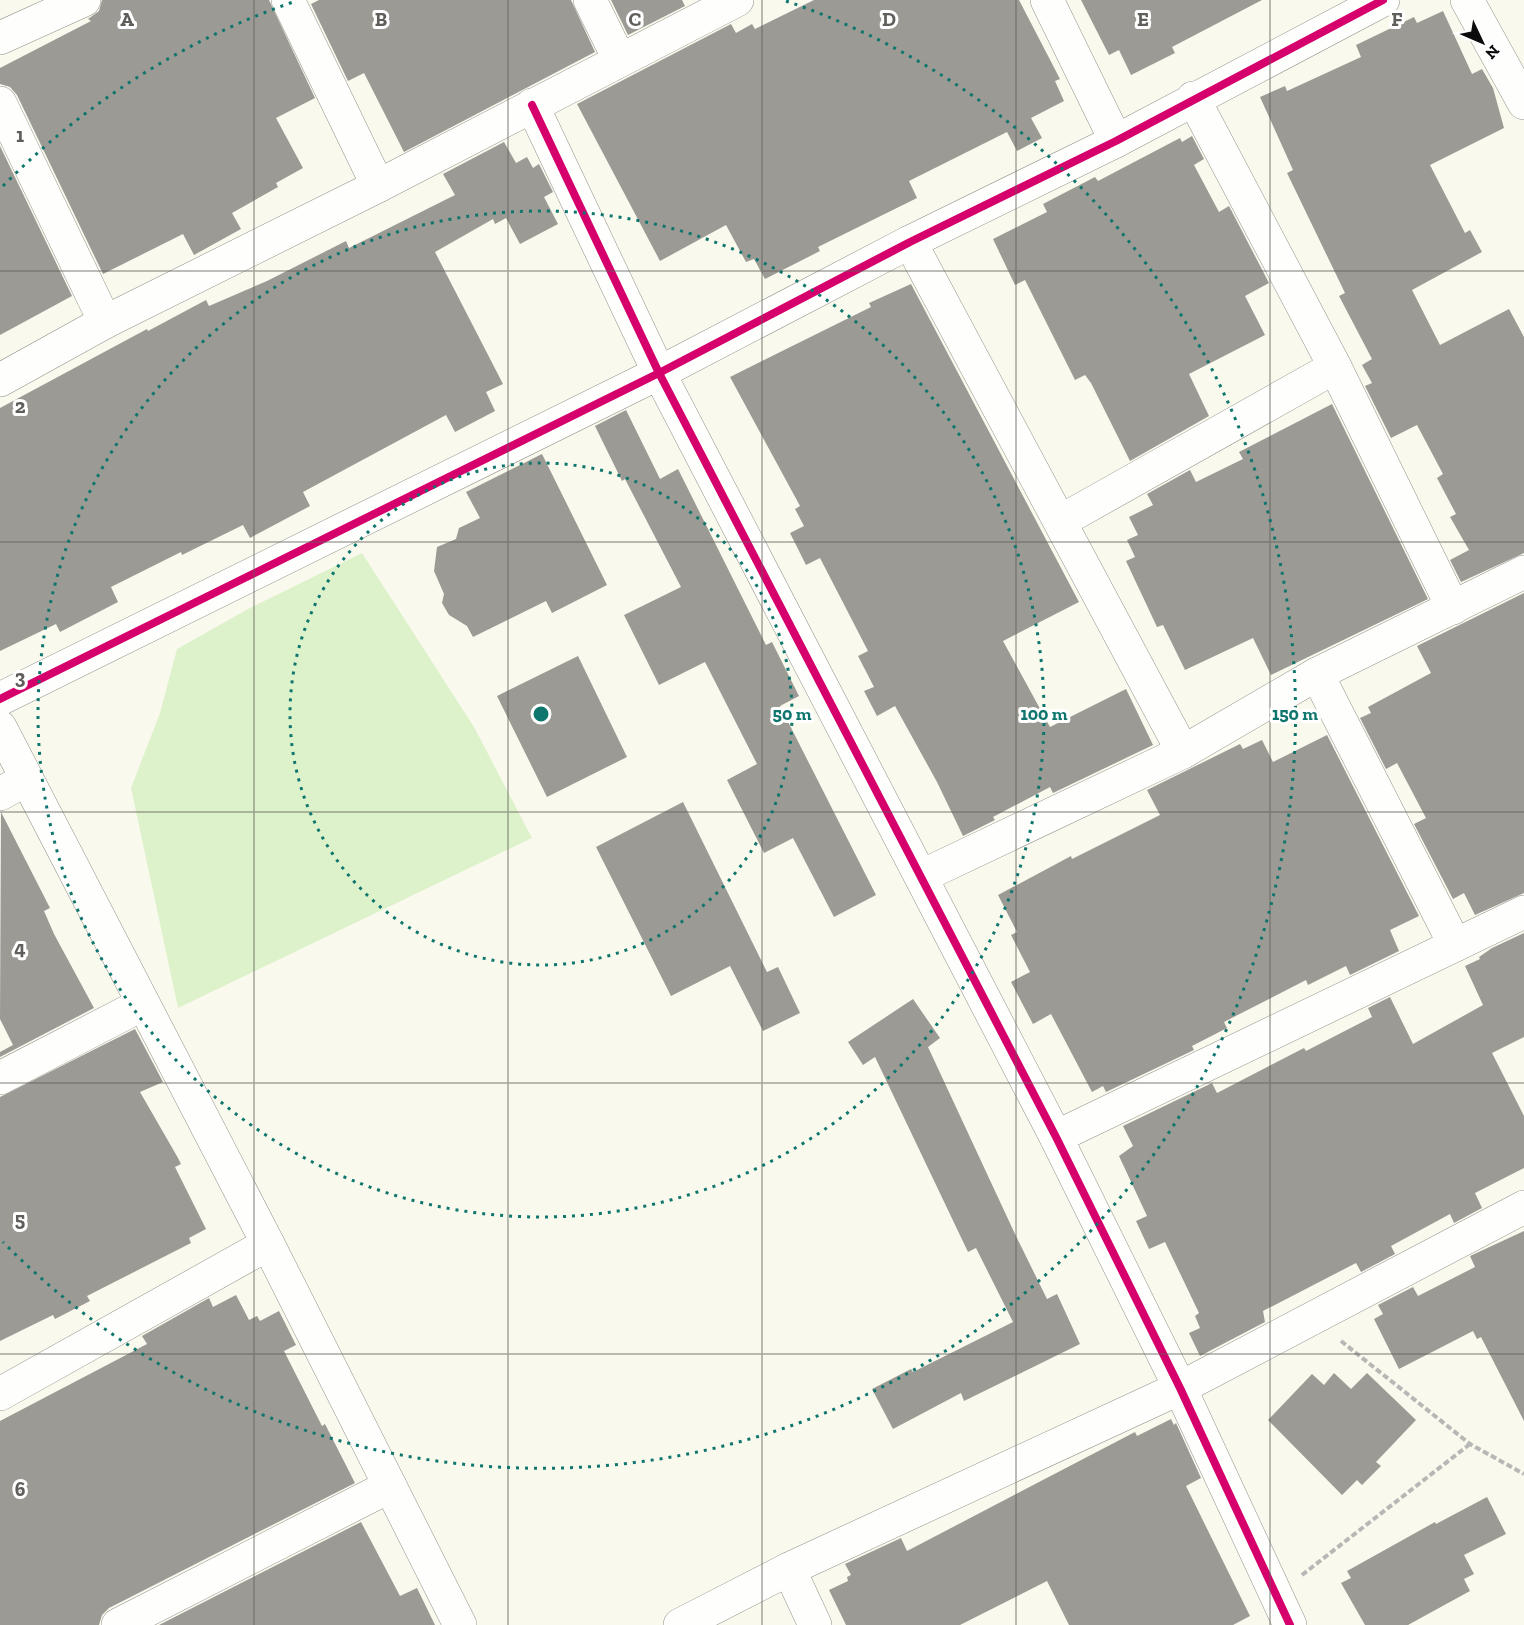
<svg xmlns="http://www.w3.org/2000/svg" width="1524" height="1625" font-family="'Zilla Slab',serif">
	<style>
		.green { fill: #ddf2cb }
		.building { fill: #9c9a94 }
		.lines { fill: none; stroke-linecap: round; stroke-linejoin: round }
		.minor-casing { stroke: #93928d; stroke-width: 34 }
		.path { stroke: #b7b7b5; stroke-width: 4; stroke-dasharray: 6 3; stroke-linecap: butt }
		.minor { stroke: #fefefc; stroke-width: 33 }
		.cycleway-casing { stroke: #fff; stroke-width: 11 }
		.cycleway { stroke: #d6006c; stroke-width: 8 }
		.grid { fill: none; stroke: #5f5e5a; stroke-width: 1.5; stroke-opacity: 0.55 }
		.ring { fill: none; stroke: #0f766e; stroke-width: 3; stroke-dasharray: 3 6 }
		.grid-label { font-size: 20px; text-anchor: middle; font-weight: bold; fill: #5f5e5a; stroke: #fff; stroke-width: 6; stroke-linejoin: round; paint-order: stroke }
		.centre { fill: #0f766e; stroke: #fff; stroke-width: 3 }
		.ring-label { font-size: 18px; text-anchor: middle; font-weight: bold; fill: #0f766e; stroke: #fff; stroke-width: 6; stroke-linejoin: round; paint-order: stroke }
	</style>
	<rect width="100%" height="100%" fill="#faf9ed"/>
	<path class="green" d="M362,553L474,727L532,838L178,1008L131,788L160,713L177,649L248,609Z"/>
	<g class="building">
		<path d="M102,0H269L315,98L276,118L303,168L276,183L278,187L232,213L241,229L194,255L183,234L103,274L17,95L10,87L0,84V68L91,21L88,19L99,11Z"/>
		<path d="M319,0H571L595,52L404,152L364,73L348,81L311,4Z"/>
		<path d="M611,0H682L685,6L628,35Z"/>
		<path d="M814,0H1019L1060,79L1055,81L1064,101L1031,118L1042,138L1017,151L1007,132L909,181L917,198L818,247L820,251L765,279L754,259L746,262L726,225L660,261L577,104L731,24L736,33L752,24L755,29Z"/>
		<path d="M1081,0H1262L1172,47L1175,53L1131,75L1119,50L1109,55Z"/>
		<path d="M1443,11L1472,74L1482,69L1493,88L1504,128L1430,165L1465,233L1470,230L1482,252L1412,290L1440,345L1509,309L1524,337V553L1461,582L1450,560L1469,550L1450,517L1456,514L1437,478L1443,474L1417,425L1391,438L1365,386L1372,383L1362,365L1372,359L1339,296L1345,293L1287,173L1293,170L1260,97L1285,86L1287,91L1361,57L1356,45L1414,17L1417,23Z"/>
		<path d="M1192,136L1204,159L1194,165L1219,212L1229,206L1269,283L1245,296L1265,335L1189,374L1209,416L1130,461L1091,383L1085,375L1075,380L1025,280L1015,285L993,239L1047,212L1043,204L1095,177L1098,181L1180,138L1182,142Z"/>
		<path d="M504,142L516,163L527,157L533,168L539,164L553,192L544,197L558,224L520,244L506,218L495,224L493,219L435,252L503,384L486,392L495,411L455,432L446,415L303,492L310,506L250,538L243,525L182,555L181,552L111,587L118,602L60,632L56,624L0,651V408L147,329L148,331L206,300L209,306L267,281L346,241L349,248L455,195L443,174Z"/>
		<path d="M0,146L72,296L0,335Z"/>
		<path d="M911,284L1079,602L1003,641L1050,727L1126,689L1153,745L1053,793L1050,787L993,817L995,820L963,836L937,782L895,706L877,716L864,691L874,687L858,656L868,651L820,558L806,565L790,533L804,526L795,509L800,506L730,377L871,307L869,303Z"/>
		<path d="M1332,404L1428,599L1271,675L1253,638L1185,670L1163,625L1157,627L1126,561L1135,557L1127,540L1138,535L1129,517L1153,505L1147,494L1190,470L1196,482L1243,459L1239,452Z"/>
		<path d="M626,410L660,479L678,469L766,645L772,642L799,696L780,706L876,895L834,917L793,838L764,853L727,780L757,764L705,662L659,685L624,615L681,587L625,479L622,481L595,426Z"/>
		<path d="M542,454L607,585L552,613L546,601L473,637L467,626L449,615L442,603L444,594L434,571L437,547L456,539L459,528L480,518L466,492Z"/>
		<path d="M1524,593V893L1475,915L1464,893L1453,899L1414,824L1426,818L1397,763L1386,769L1360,718L1371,713L1368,707L1431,673L1417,646Z"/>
		<path d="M578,656L627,757L547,797L497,696Z"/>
		<path d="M1327,735L1419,916L1390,930L1399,951L1350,975L1346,966L1308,985L1306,980L1224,1022L1227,1028L1192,1046L1194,1050L1106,1092L1103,1086L1092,1092L1051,1014L1033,1024L1011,982L1030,972L1011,935L1017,932L998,895L1071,856L1072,859L1160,815L1147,790L1240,744L1243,749L1262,740L1273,762Z"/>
		<path d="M683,802L767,972L778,967L800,1013L763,1031L730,966L671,996L596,847Z"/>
		<path d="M1,812L50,908L44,911L54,934L94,1008L0,1057V1052L13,1045L0,1019Z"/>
		<path d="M1524,933V1037L1492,1053L1524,1116V1168L1475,1193L1482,1208L1454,1223L1450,1214L1391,1246L1395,1254L1361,1272L1356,1263L1263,1311L1265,1322L1200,1356L1189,1333L1200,1328L1195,1316L1199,1313L1165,1242L1149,1249L1136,1221L1147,1216L1119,1156L1133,1146L1123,1126L1212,1083L1217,1093L1304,1048L1306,1051L1372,1017L1368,1008L1390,997L1413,1044L1483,1005L1465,966L1480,959L1479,957L1492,948Z"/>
		<path d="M913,999L940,1038L928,1047L1015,1234L1047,1299L1057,1294L1080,1344L964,1401L961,1393L893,1429L872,1389L911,1369L913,1372L1013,1322L976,1248L968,1252L875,1057L863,1065L848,1042Z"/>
		<path d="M135,1029L163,1082L140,1092L178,1158L181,1164L175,1167L206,1229L189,1238L191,1243L87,1296L90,1301L55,1319L53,1315L0,1341V1097Z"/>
		<path d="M1524,1231V1421L1481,1337L1477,1339L1473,1331L1399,1369L1374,1319L1383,1314L1378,1305L1413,1287L1418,1296L1475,1267L1470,1256Z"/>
		<path d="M236,1295L249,1320L257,1316L260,1321L279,1311L296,1345L284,1351L322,1426L325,1424L355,1483L109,1608L102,1615L99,1625H0V1421L147,1344L142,1336L209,1298L213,1307Z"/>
		<path d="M1334,1373L1351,1389L1367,1373L1416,1420L1376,1462L1381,1466L1362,1485L1357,1480L1342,1495L1268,1420L1312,1374L1324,1385Z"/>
		<path d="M1171,1419L1174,1425L1176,1423L1201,1478L1186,1486L1250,1616L1233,1625H1069L1047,1581L960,1625H846L829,1590L848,1581L847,1577L851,1575L845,1564L901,1538L907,1551L1135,1432L1137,1436Z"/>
		<path d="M1487,1497L1506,1534L1464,1555L1474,1574L1464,1579L1470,1591L1408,1625H1365L1341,1583L1351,1578L1347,1571L1435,1522L1436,1524Z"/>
		<path d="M361,1522L400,1596L417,1588L435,1625H159Z"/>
	</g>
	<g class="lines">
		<g class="minor-casing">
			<g id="minor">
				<path d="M288,0L378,186"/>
				<path d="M590,0L619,59"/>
				<path d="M1047,0L1116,141"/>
				<path d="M1467,0L1524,103"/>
				<path d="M0,38L84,0"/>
				<path d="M1193,98L1335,367L1453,608"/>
				<path d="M0,103L105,322"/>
				<path d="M532,105L659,373L1056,1137L1180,1388L1290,1625"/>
				<path d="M910,242L1183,752"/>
				<path d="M0,380L105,322L378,186L737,0"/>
				<path d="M1061,521L1335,367"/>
				<path d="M1317,674L1455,945"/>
				<path d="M0,699L659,373L910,242L1116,141L1383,0"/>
				<path d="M0,727L268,1244L460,1625"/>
				<path d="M0,794L27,779"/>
				<path d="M922,876L1183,752L1317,674L1524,572"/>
				<path d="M0,1078L143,1004"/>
				<path d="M1056,1137L1524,912"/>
				<path d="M0,1394L268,1244"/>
				<path d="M789,1569L815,1625"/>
				<path d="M118,1625L390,1486"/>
				<path d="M680,1625L789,1569L1180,1388L1524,1207"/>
			</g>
		</g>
		<g class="path">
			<path d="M1341,1341L1470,1444L1524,1474"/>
			<path d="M1302,1575L1470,1444"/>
		</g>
		<use href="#minor" class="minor"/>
		<g class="cycleway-casing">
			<g id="cycleway">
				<path d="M532,105L659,373L1056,1137L1180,1388L1290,1625"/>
				<path d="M0,699L659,373L910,242L1116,141L1383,0"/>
			</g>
		</g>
		<use href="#cycleway" class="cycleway"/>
	</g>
	<path class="grid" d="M254,0V1625M508,0V1625M762,0V1625M1016,0V1625M1270,0V1625M0,271H1524M0,542H1524M0,812H1524M0,1083H1524M0,1354H1524"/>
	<g class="ring">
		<circle cx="541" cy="714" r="251"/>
		<circle cx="541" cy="714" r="503"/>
		<path d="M3 186A754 754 0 0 1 296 1M786 1A754 754 0 1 1 3 1242"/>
	</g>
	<g class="grid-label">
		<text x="127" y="26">A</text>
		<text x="381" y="26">B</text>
		<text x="635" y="26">C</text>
		<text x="889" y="26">D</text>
		<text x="1143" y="26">E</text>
		<text x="1397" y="26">F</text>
		<text x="20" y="142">1</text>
		<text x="20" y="413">2</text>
		<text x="20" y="684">3</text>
		<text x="20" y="955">4</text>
		<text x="20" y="1226">5</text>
		<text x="20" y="1496">6</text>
	</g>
	<circle cx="541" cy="714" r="9" class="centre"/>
	<g class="ring-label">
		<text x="792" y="720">50 m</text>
		<text x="1044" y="720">100 m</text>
		<text x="1295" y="720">150 m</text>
	</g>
	<g transform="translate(1482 42) rotate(134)" stroke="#ffffff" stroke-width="4.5" paint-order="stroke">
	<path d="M0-4.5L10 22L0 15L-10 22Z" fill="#0b0b0b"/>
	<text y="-9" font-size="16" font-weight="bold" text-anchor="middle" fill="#0b0b0b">N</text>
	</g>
</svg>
